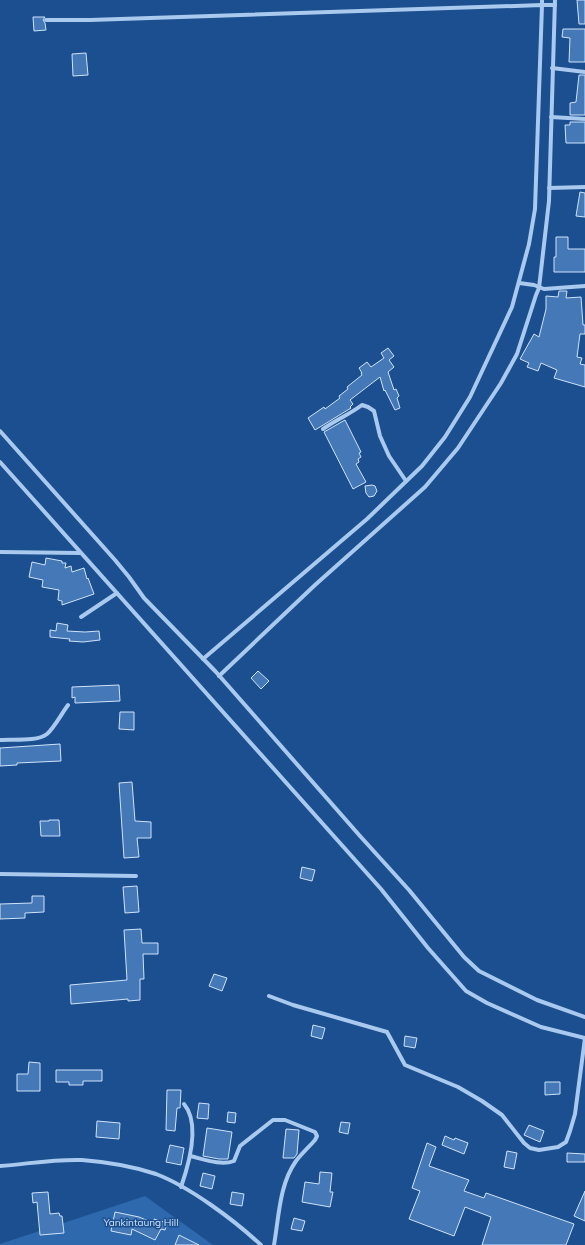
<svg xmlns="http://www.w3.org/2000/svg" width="585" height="1245" font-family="Mulish,sans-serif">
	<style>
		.green { fill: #2e69ad }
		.building { fill: #4478b7; stroke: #cfe3fa }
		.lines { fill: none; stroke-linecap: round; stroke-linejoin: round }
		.minor { stroke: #a9c9ee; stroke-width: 4 }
		.labels { text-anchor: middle; stroke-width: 3; stroke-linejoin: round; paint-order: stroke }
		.park-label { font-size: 10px; fill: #cfe3fa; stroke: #1b4f8f }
	</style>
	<rect width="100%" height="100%" fill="#1b4f8f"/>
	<path class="green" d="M145,1196L213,1245H0V1244Z"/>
	<g class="building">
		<path d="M577,0H585V24H579Z"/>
		<path d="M33,17H45L43,20L45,23L46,30L34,31Z"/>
		<path d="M563,29H585V62H569L570,38L562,37Z"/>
		<path d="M86,53L88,75L73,76L72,54Z"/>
		<path d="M579,75H585V115H570V103L576,102Z"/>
		<path d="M570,122H585V143H566L565,125H570Z"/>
		<path d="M580,192L585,193V217L576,216Z"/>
		<path d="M556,237H568V249H585V272H554V257H556Z"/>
		<path d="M559,291H567L566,298L581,297L583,325H585V334H580L577,357L582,358L580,364L585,365V387L554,378L557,370L541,363L538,371L527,367L529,363L520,359L534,334L539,337L546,309V296L558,297Z"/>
		<path d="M388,348L394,356L389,360L394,367L388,372L394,390L396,389L399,396L397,398L400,408L395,410L385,390L384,391L380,377L350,400L353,404L350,407L351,408L315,430L308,418L324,407L325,409L340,398L339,396L348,389L347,387L362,375L361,373H362L359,368L367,362L371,367L384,358L381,353Z"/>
		<path d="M345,420L361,452L359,453L361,457L358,459L359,462L356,464L366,482L353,489L324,432Z"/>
		<path d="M372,485L375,486L377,491L374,496L369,497L366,493L365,486Z"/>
		<path d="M46,558L62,561V563H66L65,568L71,566L72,572L84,568L87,579L88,578L94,594L62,605V601L58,600L59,590L42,587L43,580L29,577L32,562L45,565Z"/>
		<path d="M57,623L68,625L67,631L85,632L99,631L100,640L83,642L69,641L70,639L50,637V630L56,631Z"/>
		<path d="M258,671L269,681L261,689L251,678Z"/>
		<path d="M119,685L120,701L75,703V697L72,698V687Z"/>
		<path d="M120,712H134V730L119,729Z"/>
		<path d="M60,744L61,761L17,763V765L0,766V748Z"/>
		<path d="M132,782L135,821L151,822V838H137L139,857L124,858L119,783Z"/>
		<path d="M49,820H59L60,836H41L40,821H49Z"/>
		<path d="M302,867L315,870L312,881L300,878Z"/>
		<path d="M137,886L139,912L125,913L123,887Z"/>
		<path d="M32,896H44V912L25,913V918L0,919V904L32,903Z"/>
		<path d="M141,929L142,943H158V954H143L144,979H140V1000L128,1001V999L71,1004L70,985L127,980L124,930Z"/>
		<path d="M214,974L227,978L222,991L209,986Z"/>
		<path d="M313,1025L325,1028L322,1039L311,1036Z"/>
		<path d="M405,1036L417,1038L415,1048L404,1046Z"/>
		<path d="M29,1062L40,1063V1091H17V1074H28Z"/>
		<path d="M56,1070H102V1081H83V1085H69V1082H56Z"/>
		<path d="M545,1082H560V1094L545,1095Z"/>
		<path d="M167,1090H181L180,1108H177L175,1131L166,1130Z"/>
		<path d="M199,1103L209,1104L208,1119L197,1118Z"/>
		<path d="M228,1112L236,1113L235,1123L227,1122Z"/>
		<path d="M97,1121L120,1123L119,1139L96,1137Z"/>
		<path d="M341,1122L350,1123L348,1134L339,1132Z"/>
		<path d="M529,1125L544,1131L540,1142L524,1135Z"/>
		<path d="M207,1128L232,1132L228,1159H219L203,1156Z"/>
		<path d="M286,1129L299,1130L297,1154L294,1158H283Z"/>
		<path d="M445,1136L454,1140L455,1138L468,1143L464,1154L442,1145Z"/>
		<path d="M427,1143L436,1147L429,1166L469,1180L464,1191L484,1198L486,1193L574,1224L566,1245H482L491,1217L465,1207L454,1236L409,1219L420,1191L412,1188Z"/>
		<path d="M170,1145L184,1148L181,1165L166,1162Z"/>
		<path d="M507,1151L517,1153L514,1169L504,1167Z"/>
		<path d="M567,1153L585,1154V1162H567Z"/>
		<path d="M320,1172L332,1173L330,1192H333L330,1207L302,1202L305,1182L319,1184Z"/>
		<path d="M203,1173L215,1176L212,1189L200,1186Z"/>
		<path d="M585,1191V1221L574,1216Z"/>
		<path d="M48,1192L50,1214L59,1213L60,1216H62L64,1233L40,1235L37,1202L33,1203L32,1193Z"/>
		<path d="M232,1192L244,1194L242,1206L230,1204Z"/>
		<path d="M115,1212L139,1217L153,1223L154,1219L167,1223L165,1230L161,1229L155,1240L132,1229L131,1235L111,1231Z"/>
		<path d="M294,1218L305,1221L302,1231L291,1229Z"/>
		<path d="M179,1235L199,1245H175Z"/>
	</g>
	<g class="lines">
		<g class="minor">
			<path d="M542,0V5H555"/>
			<path d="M46,20H90L542,5L535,209L529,244L512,307L470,397L445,437L422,466L367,519L203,659"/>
			<path d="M552,68L585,72"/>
			<path d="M551,117L585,119"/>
			<path d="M549,188L585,187"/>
			<path d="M519,283L534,285L544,289L585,286"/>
			<path d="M323,429C336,420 350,414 362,405L368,407L374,411L380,436L389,456L406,481"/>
			<path d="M0,431L115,560L129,577L144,598L216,672L360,836L409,890L464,957L479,971L537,1000L585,1017"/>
			<path d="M0,462L381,889L428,948L466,991L487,1003L541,1027L585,1038"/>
			<path d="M0,552L80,553"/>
			<path d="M81,617L117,593"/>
			<path d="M219,676L315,585L425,487L458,448L501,383L517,354L536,295L539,288L549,201L555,0"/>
			<path d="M0,740C13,739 37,742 47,734C54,728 62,713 68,705"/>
			<path d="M0,874L136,876"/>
			<path d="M269,996L293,1005L387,1032L405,1065L458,1087L482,1101L502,1115L524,1143L530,1148L539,1150L558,1147L566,1142L570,1131L575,1114L585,1038"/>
			<path d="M190,1156C203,1159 221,1166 234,1161L240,1146L273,1120H285L315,1132L317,1136L315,1140C309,1147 302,1153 296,1161C279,1185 279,1217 274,1245"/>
			<path d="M0,1166C27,1164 54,1159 82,1160C107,1162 132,1166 156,1174C190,1187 234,1220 261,1245"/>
			<path d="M181,1187C189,1164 201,1124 184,1104"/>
		</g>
	</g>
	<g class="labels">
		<g class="park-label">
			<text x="141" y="1226">Yankintaung Hill</text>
		</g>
	</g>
</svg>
